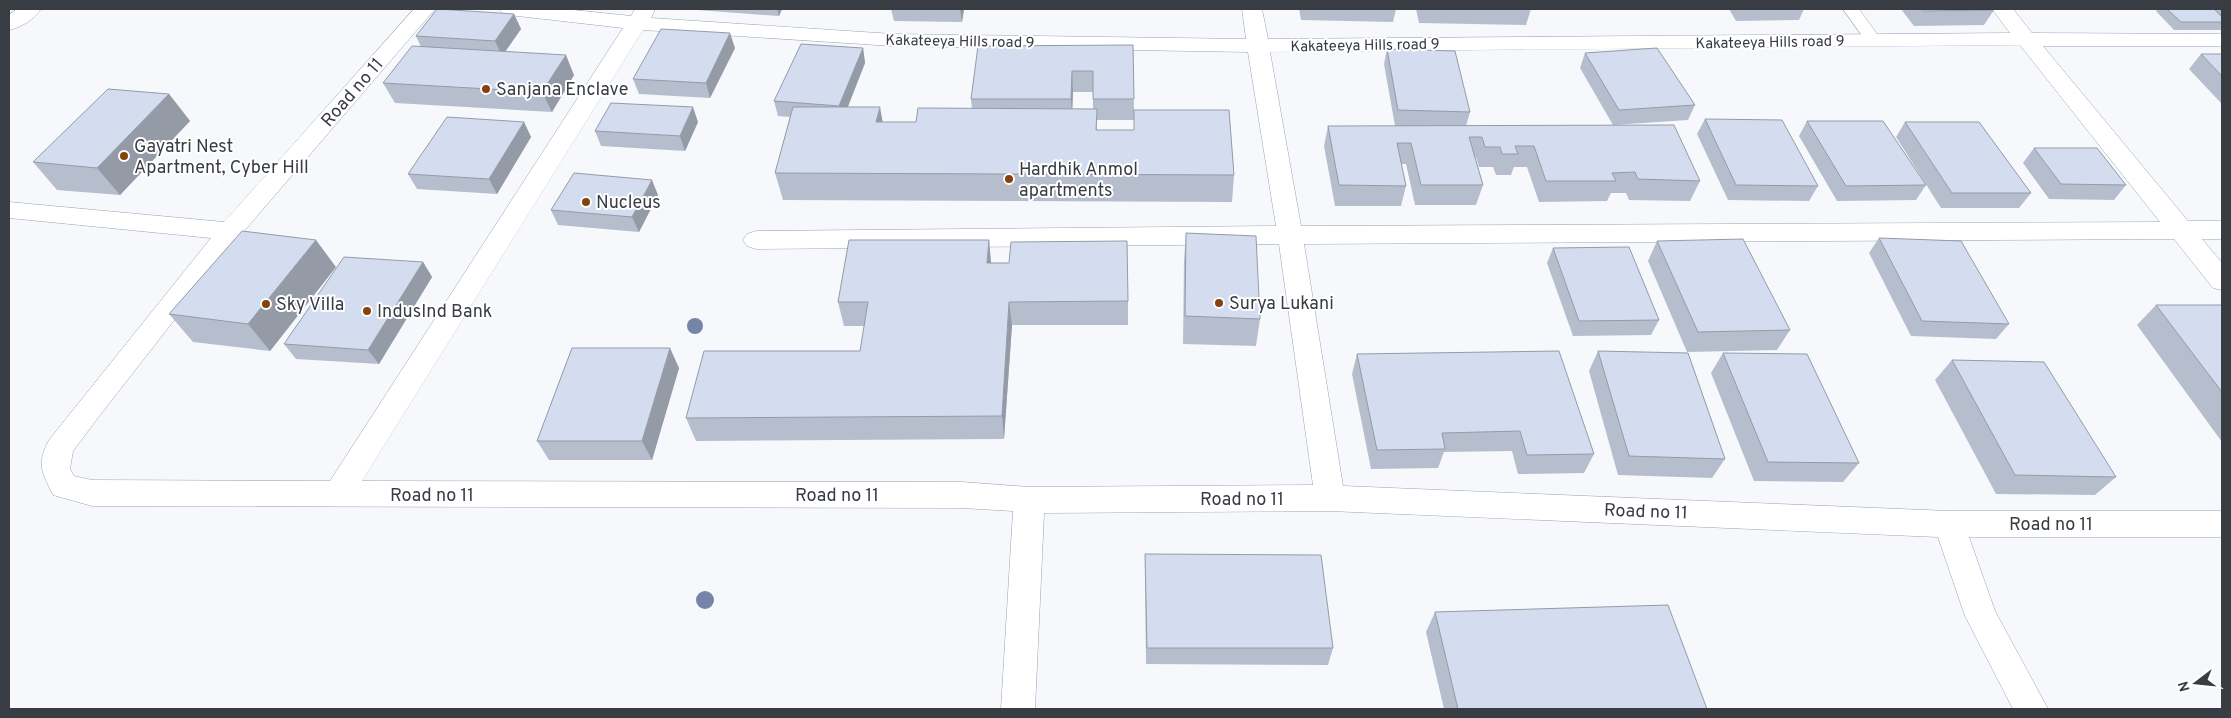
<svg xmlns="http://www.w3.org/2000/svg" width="2231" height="718" font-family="Overpass,sans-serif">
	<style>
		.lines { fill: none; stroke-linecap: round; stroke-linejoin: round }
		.lane-casing { stroke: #9aa3b4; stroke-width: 1 }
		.street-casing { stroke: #9aa3b4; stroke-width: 1 }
		.lane { fill: #fff; fill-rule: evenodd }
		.street { fill: #fff; fill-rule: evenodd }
		.tree { fill: #7584a7 }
		.wall { fill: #b6bece; fill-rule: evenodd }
		.shaded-wall { fill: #949ba7 }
		.building { fill: #d4ddef; stroke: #949ba7 }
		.poi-dot { fill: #84430e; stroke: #fff; stroke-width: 2 }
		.labels { text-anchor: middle; stroke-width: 4; stroke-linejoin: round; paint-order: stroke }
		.far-street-label { font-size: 15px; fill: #383c43; stroke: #fff }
		.poi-label { font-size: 18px; fill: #383c43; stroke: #fff; text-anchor: start }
		.street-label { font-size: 18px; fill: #383c43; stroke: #fff }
	</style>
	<rect width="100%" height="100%" fill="#f6f8fc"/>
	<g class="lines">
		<g class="lane-casing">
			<path id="lane" d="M1843,9H1859L1882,41L1880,44H1868Z"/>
		</g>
		<g class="street-casing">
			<g id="street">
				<path d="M17,9H41C35,19 20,28 9,30V15Z"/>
				<path d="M414,9H435L239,237L97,419L73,451L70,469L74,476L92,480L330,481L623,28L509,15L502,13L499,9H564L631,16L635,9H655L651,18L893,34L1246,39L1242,9H1262L1268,39L2010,33L1992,9H2013L2032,33L2222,34V46H2043L2188,221H2222V239H2202L2222,263V290L2213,288L2174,239L1304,244L1343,486L1949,511H2222V537H1969L1995,611L2048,709H2013L1965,616L1938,537L1330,511L1044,513L1035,709H1001L1013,511L962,508L92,506L53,495C42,472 36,465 49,440L211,238L9,218V202L224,222ZM643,30L893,46L1248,52L1276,226L756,231L747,234L743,240L747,246L756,249L1279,244L1313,485L1029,487L962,482L362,481ZM2020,45L2160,222L1301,226L1270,52Z"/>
			</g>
		</g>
		<use href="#lane" class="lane"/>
		<use href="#street" class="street"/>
	</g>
	<g class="tree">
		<circle cx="695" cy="326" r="8"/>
		<circle cx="705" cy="600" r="9"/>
	</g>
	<g class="wall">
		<path d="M684,9H782L779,16Z"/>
		<path d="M891,9H964L962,22L894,21Z"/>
		<path d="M1299,9H1396L1393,22L1301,20Z"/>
		<path d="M1416,9H1531L1526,25L1419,23Z"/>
		<path d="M1729,9H1804L1799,20L1736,21Z"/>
		<path d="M1901,9H1992L1994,10L1984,25L1914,26Z"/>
		<path d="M2158,9H2222V28L2221,30H2174L2156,11Z"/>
		<path d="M514,14L521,29L505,52L574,75L552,112L395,103L383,83L421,47L416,36Z"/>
		<path d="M1133,45L1134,110L1234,175L1232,202L783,200L775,173L790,117L778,116L774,101L863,48L865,63L848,107L882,122H916L972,109L971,99ZM1073,92H1093V109H1072ZM1097,120H1134V130H1097Z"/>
		<path d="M735,48L710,98L639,94L633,79Z"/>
		<path d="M1387,49L1470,112L1466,126L1700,181L1690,201L1629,200L1626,193H1611L1607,201L1539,202L1527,167H1514L1511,175H1496L1493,167H1479L1476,157H1475L1483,185L1476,205H1415L1406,164H1401L1406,186L1401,206H1335L1324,146L1328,126H1395L1384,64Z"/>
		<path d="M1585,53L1695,105L1688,120L1613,125L1580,68Z"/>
		<path d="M2201,54H2222V104L2189,69Z"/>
		<path d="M169,94L190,121L120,195L57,190L33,162Z"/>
		<path d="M1705,119L1818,186L1809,201L1728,200L1697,134Z"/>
		<path d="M1807,121L1926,185L1916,200L1837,201L1799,136Z"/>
		<path d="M524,122L531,137L497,194L417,189L408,174Z"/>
		<path d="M698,122L685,151L601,146L595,131Z"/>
		<path d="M1905,122L2031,193L2019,208H1941L1896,137Z"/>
		<path d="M2034,148L2126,185L2114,200L2049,199L2023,163Z"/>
		<path d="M658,195L639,232L558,225L551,210Z"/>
		<path d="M1186,233L1260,319L1256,346L1183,344L1184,261Z"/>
		<path d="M1879,238L2009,324L1996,339L1911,336L1869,253Z"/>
		<path d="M989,240L991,263L1128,301V325H1012L1004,439L696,441L686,418L860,351L864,326H844L838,302Z"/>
		<path d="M1657,241L1790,330L1777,350L1687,352L1648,261Z"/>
		<path d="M1553,248L1659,320L1651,335L1573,336L1547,263Z"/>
		<path d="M423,262L432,277L379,364L296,359L284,344Z"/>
		<path d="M336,267L270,351L193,342L169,314Z"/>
		<path d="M2156,305H2222V442L2137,325Z"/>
		<path d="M1598,351L1725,459L1712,478L1618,475L1589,371Z"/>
		<path d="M1723,353L1859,463L1843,482L1754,481L1711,373Z"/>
		<path d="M1357,354L1594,454L1584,473L1518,474L1512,451L1444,452L1438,468L1371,469L1352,374Z"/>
		<path d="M1952,360L2116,477L2095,495L1996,494L1935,380Z"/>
		<path d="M679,368L652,460H549L537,441Z"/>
		<path d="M1145,554L1333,648L1328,665L1146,664L1145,572Z"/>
		<path d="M1435,612L1707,709H1444L1426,632Z"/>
	</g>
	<g class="shaded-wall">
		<path d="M777,9H782L779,16Z"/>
		<path d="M960,9H964L962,22Z"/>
		<path d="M514,14L521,29L502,56L495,41Z"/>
		<path d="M730,33L735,48L710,98L706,83Z"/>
		<path d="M863,48L865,63L842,121L839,106Z"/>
		<path d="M566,55L574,75L552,112L542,92Z"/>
		<path d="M1072,71L1073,92L1072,119L1071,99Z"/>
		<path d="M169,94L190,121L120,195L97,168Z"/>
		<path d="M693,107L698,122L685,151L680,136Z"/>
		<path d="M880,107L885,135L876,122Z"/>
		<path d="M524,122L531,137L497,194L489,179Z"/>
		<path d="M652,180L658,195L639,232L632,217Z"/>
		<path d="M316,240L336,267L270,351L248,324Z"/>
		<path d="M989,240L991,263H987Z"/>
		<path d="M423,262L432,277L379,364L368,350Z"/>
		<path d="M1009,302L1012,325L1004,439L1002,416Z"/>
		<path d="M670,348L679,368L652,460L642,441Z"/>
	</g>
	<g class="building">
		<path d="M437,9L514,14L495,41L416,36Z"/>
		<path d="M1921,9H1992L1994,10L1923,11Z"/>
		<path d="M2167,9H2214L2222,17V22H2181Z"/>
		<path d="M661,29L730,33L706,83L633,79Z"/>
		<path d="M801,44L863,48L839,106L774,101Z"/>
		<path d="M1133,45L1134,99H1093V71H1072L1071,99H971L978,46Z"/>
		<path d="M412,46L566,55L542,92L383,83Z"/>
		<path d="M1657,48L1695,105L1619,110L1585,53Z"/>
		<path d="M1387,49L1455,51L1470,112L1398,110Z"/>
		<path d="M2201,54H2222V76Z"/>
		<path d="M108,89L169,94L97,168L33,162Z"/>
		<path d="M611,103L693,107L680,136L595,131Z"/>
		<path d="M793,107H880L876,122H916L918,108L1097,109L1096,130H1134V110H1229L1234,175L775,173Z"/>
		<path d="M447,117L524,122L489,179L408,174Z"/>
		<path d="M1705,119L1782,120L1818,186L1736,185Z"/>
		<path d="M1807,121H1883L1926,185L1846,186Z"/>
		<path d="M1905,122H1979L2031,193H1952Z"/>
		<path d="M1674,125L1700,181L1638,179L1635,172L1612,173L1616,181H1546L1534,146H1515L1518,154H1502L1500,147H1485L1482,137H1469L1483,185H1421L1411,143H1397L1406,186L1339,185L1328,126Z"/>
		<path d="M2034,148H2097L2126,185L2061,184Z"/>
		<path d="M574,173L652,180L632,217L551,210Z"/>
		<path d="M242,231L316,240L248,324L169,314Z"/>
		<path d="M1186,233L1256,236L1260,319L1185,316Z"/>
		<path d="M1879,238L1961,241L2009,324L1922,321Z"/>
		<path d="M1743,239L1790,330L1698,332L1657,241Z"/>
		<path d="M849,240H989L987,263H1009L1011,242L1127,241L1128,301L1009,302L1002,416L686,418L704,351H860L868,302H838Z"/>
		<path d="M1629,247L1659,320L1579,321L1553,248Z"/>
		<path d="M344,257L423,262L368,350L284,344Z"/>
		<path d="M2156,305H2222V392Z"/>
		<path d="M572,348H670L642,441H537Z"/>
		<path d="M1559,351L1594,454L1527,455L1520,431L1442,433L1445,449L1377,450L1357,354Z"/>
		<path d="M1598,351L1688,353L1725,459L1629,456Z"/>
		<path d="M1723,353L1807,354L1859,463L1768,462Z"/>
		<path d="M1952,360L2044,362L2116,477L2015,475Z"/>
		<path d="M1145,554L1321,555L1333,648H1147Z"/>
		<path d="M1668,605L1707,709H1458L1435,612Z"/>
	</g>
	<g class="poi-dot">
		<circle cx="486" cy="89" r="5"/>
		<circle cx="124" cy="156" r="5"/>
		<circle cx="1009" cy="179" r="5"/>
		<circle cx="586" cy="202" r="5"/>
		<circle cx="1219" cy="303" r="5"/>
		<circle cx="266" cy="304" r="5"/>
		<circle cx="367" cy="311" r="5"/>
	</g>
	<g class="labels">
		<g class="far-street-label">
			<text transform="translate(960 41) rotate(1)" y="5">Kakateeya Hills road 9</text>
			<text transform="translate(1770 42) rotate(-1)" y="5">Kakateeya Hills road 9</text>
			<text transform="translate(1365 45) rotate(-1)" y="5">Kakateeya Hills road 9</text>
		</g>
		<g class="poi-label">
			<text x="496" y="95">Sanjana Enclave</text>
			<text x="134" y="152">Gayatri Nest<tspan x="134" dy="21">Apartment, Cyber Hill</tspan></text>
			<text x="1019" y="175">Hardhik Anmol<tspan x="1019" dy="21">apartments</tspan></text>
			<text x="596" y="208">Nucleus</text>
			<text x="1229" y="309">Surya Lukani</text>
			<text x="276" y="310">Sky Villa</text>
			<text x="377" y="317">IndusInd Bank</text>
		</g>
		<g class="street-label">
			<text transform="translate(352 92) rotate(-49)" y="6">Road no 11</text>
			<text x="432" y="501">Road no 11</text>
			<text x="837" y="501">Road no 11</text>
			<text x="1242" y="505">Road no 11</text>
			<text transform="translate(1646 511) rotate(2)" y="6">Road no 11</text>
			<text x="2051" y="530">Road no 11</text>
		</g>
	</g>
	<rect width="2231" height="718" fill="none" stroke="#383c43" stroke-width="20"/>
	<g transform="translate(2196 683) rotate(254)" stroke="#ffffff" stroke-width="4" paint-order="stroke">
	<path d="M0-4L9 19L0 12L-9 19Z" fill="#383c43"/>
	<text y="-8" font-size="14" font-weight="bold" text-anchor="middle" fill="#383c43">N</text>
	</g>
</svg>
